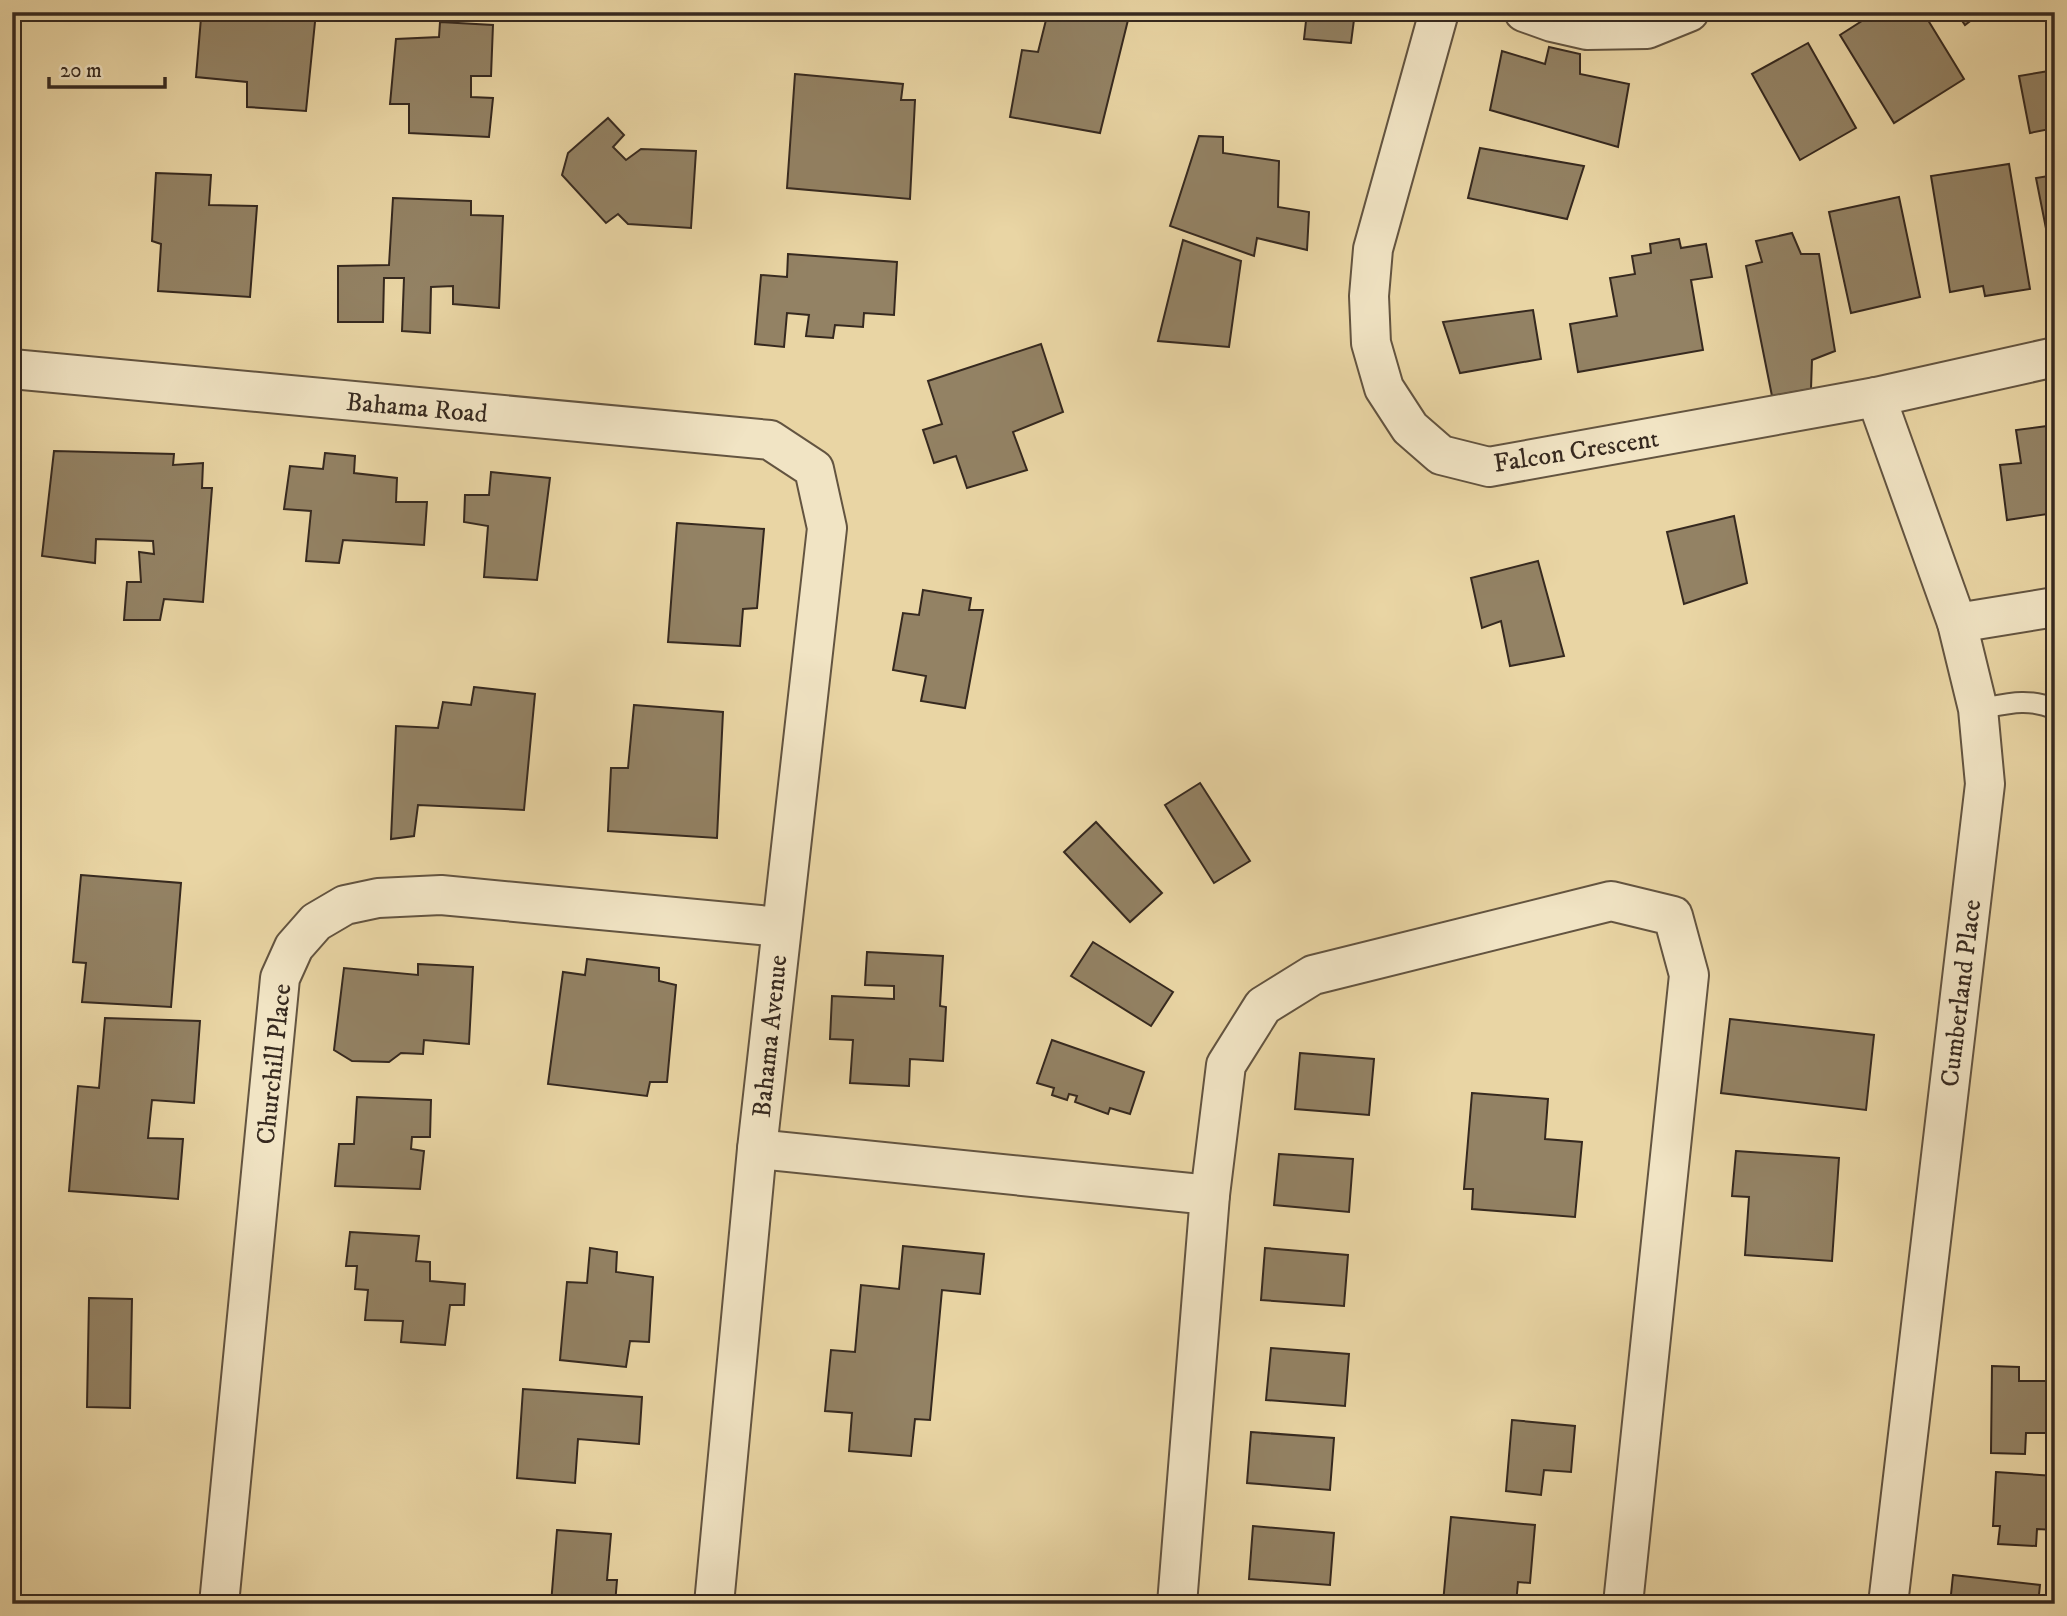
<svg xmlns="http://www.w3.org/2000/svg" width="2067" height="1616" font-family="'IM FELL DW Pica',serif">
	<style>
		.building { fill: #938264; stroke: #36291f; stroke-width: 2 }
		.lines { fill: none; stroke-linecap: round; stroke-linejoin: round }
		.lane-casing { stroke: #635440; stroke-width: 23 }
		.street-casing { stroke: #635440; stroke-width: 42 }
		.lane { stroke: #f1e4c4; stroke-width: 19 }
		.street { stroke: #f1e4c4; stroke-width: 38 }
		.labels { text-anchor: middle; stroke-width: 7; stroke-linejoin: round; paint-order: stroke }
		.street-label { font-size: 26px; fill: #36291f; stroke: #f1e4c4 }
	</style>
	<rect width="100%" height="100%" fill="#e9d5a4"/>
	<filter id="stains"><feTurbulence type="fractalNoise" baseFrequency=".00286" numOctaves="4"/><feColorMatrix values="0 0 0 0 .2 0 0 0 0 .09 0 0 0 0 .02 0 0 0 .5 -.17"/></filter>
	<radialGradient id="worn" r=".72"><stop offset=".6" stop-color="#630" stop-opacity="0"/><stop offset="1" stop-color="#630" stop-opacity=".3"/></radialGradient>
	<g class="building">
		<path d="M251,12H316L306,111L247,107V82L196,77L201,18L250,20Z"/>
		<path d="M1048,12H1130L1100,133L1010,117L1022,50L1038,52Z"/>
		<path d="M1307,12H1355L1351,43L1304,39Z"/>
		<path d="M1876,12H1923L1964,79L1894,123L1840,35Z"/>
		<path d="M1956,12H1982L1965,25Z"/>
		<path d="M440,22L493,25L491,76H471V97L493,98L489,137L409,133V104H390L396,39L439,37Z"/>
		<path d="M1808,43L1856,128L1800,160L1752,74Z"/>
		<path d="M1549,47L1580,54V74L1629,84L1618,147L1490,110L1502,51L1545,64Z"/>
		<path d="M2055,70V128L2030,133L2019,76Z"/>
		<path d="M795,74L903,84L901,100H915L910,199L787,188Z"/>
		<path d="M608,118L624,135L613,147L626,160L641,149L696,151L691,228L628,224L618,214L606,223L562,175L568,153Z"/>
		<path d="M1199,136L1223,137V153L1279,161L1278,207L1309,212L1307,250L1257,238L1254,256L1170,226Z"/>
		<path d="M1480,148L1584,166L1567,219L1468,198Z"/>
		<path d="M2009,164L2030,289L1985,296L1983,286L1950,292L1931,176Z"/>
		<path d="M156,173L211,175L209,205L257,206L250,297L158,291L161,244L152,241Z"/>
		<path d="M2055,175V274L2036,178Z"/>
		<path d="M1899,197L1920,297L1851,313L1829,212Z"/>
		<path d="M393,198L471,201V215L503,216L499,308L453,304V286L431,287L430,333L402,331L404,278H384L383,322H338V266L389,265Z"/>
		<path d="M1792,233L1801,254H1819L1835,351L1812,360L1811,389L1772,396L1746,266L1762,262L1756,241Z"/>
		<path d="M1679,239L1681,248L1706,244L1712,277L1691,280L1703,350L1578,372L1570,324L1617,316L1610,278L1635,274L1632,256L1651,253L1650,244Z"/>
		<path d="M1183,240L1241,261L1229,347L1158,341Z"/>
		<path d="M788,254L897,262L894,315L864,313L863,327L835,325L833,338L806,336L809,315L787,313L784,347L755,344L761,275L787,277Z"/>
		<path d="M1533,310L1541,359L1460,373L1443,322Z"/>
		<path d="M1041,344L1063,412L1013,432L1027,470L967,488L956,456L934,463L923,430L942,424L928,381Z"/>
		<path d="M2055,425V513L2007,520L2000,465L2021,463L2016,430Z"/>
		<path d="M54,451L174,454L173,465L203,463L202,488H212L203,602L164,599L160,620H124L127,582H141L139,552L154,554L153,541L96,539L95,563L42,556Z"/>
		<path d="M325,453L355,456L354,473L397,478L396,502H427L424,545L343,540L339,563L306,561L311,511L284,509L290,466L323,469Z"/>
		<path d="M491,472L550,478L537,580L484,577L488,526L464,522L465,495H489Z"/>
		<path d="M1734,516L1747,583L1684,604L1667,532Z"/>
		<path d="M677,523L764,529L757,608L743,609L740,646L668,642Z"/>
		<path d="M1538,561L1564,656L1510,666L1501,621L1482,628L1471,578Z"/>
		<path d="M923,590L971,598L969,610H983L965,708L921,701L926,676L893,670L903,613L919,615Z"/>
		<path d="M474,687L535,694L524,810L418,805L414,836L391,839L396,726L438,728L443,702L471,705Z"/>
		<path d="M634,705L723,712L717,838L608,831L611,768H628Z"/>
		<path d="M1200,783L1250,861L1214,883L1165,805Z"/>
		<path d="M1096,822L1162,893L1130,922L1064,852Z"/>
		<path d="M81,875L181,883L171,1007L82,1002L86,963L73,962Z"/>
		<path d="M1093,942L1173,992L1151,1026L1071,976Z"/>
		<path d="M867,952L943,956L940,1006L946,1007L943,1061L910,1059L909,1086L850,1083L853,1040L830,1039L832,996L894,999V986L865,985Z"/>
		<path d="M587,959L659,968V981L676,985L667,1082H650L647,1096L548,1084L563,972L585,975Z"/>
		<path d="M418,964L473,967L469,1044L424,1040L423,1054L401,1053L389,1062L352,1061L334,1050L344,968L418,975Z"/>
		<path d="M105,1018L200,1021L194,1103L152,1100L148,1138L183,1139L178,1199L69,1191L78,1086L99,1088Z"/>
		<path d="M1730,1019L1874,1035L1866,1110L1721,1093Z"/>
		<path d="M1052,1040L1144,1072L1130,1114L1110,1108L1108,1114L1075,1102L1077,1096L1069,1094L1067,1100L1052,1095L1054,1088L1037,1083Z"/>
		<path d="M1300,1053L1374,1059L1369,1115L1295,1109Z"/>
		<path d="M1472,1093L1548,1099L1545,1139L1582,1142L1575,1217L1472,1209L1473,1189H1464Z"/>
		<path d="M357,1097L431,1100L430,1137H412L411,1149L424,1151L420,1189L335,1186L339,1144H354Z"/>
		<path d="M1736,1151L1839,1158L1832,1261L1745,1255L1749,1197L1732,1196Z"/>
		<path d="M1279,1154L1353,1159L1349,1212L1274,1205Z"/>
		<path d="M350,1232L419,1236L416,1261L430,1262V1281L465,1284L464,1305H450L445,1345L401,1342L403,1321L365,1320L368,1290L355,1289L357,1266H346Z"/>
		<path d="M903,1246L984,1254L980,1294L942,1290L930,1420L915,1419L911,1456L849,1451L852,1413L825,1411L831,1350L855,1352L861,1285L899,1289Z"/>
		<path d="M590,1248L617,1252L616,1272L653,1277L649,1342L630,1341L626,1367L560,1360L567,1282L587,1283Z"/>
		<path d="M1265,1248L1348,1255L1344,1306L1261,1300Z"/>
		<path d="M89,1298L132,1299L130,1408L87,1407Z"/>
		<path d="M1271,1348L1349,1354L1345,1406L1266,1400Z"/>
		<path d="M1992,1366L2019,1367V1381H2055V1433H2026L2025,1454L1991,1453Z"/>
		<path d="M523,1389L642,1397L639,1444L578,1439L575,1483L517,1478Z"/>
		<path d="M1512,1420L1575,1426L1571,1472L1544,1470L1541,1495L1506,1491Z"/>
		<path d="M1251,1432L1334,1438L1330,1490L1247,1483Z"/>
		<path d="M1996,1472L2055,1476V1530L2037,1529L2036,1546L1998,1544L2000,1526H1993Z"/>
		<path d="M1451,1517L1535,1525L1530,1583L1518,1582L1516,1604L1443,1603Z"/>
		<path d="M1253,1526L1334,1533L1330,1585L1249,1579Z"/>
		<path d="M557,1530L611,1534L607,1580H617L615,1604H551Z"/>
		<path d="M1953,1575L2040,1585L2038,1604H1950Z"/>
	</g>
	<g class="lines">
		<g class="lane-casing">
			<path id="lane" d="M1978,709C2006,704 2027,697 2055,709"/>
		</g>
		<g class="street-casing">
			<g id="street">
				<path d="M1439,12L1373,249L1369,296L1371,343L1384,388L1410,428L1441,455L1489,467L1876,397L2055,357"/>
				<path d="M1524,12L1552,22L1587,30L1647,29L1689,12"/>
				<path d="M12,369L770,440L814,469L827,528L757,1149L714,1604"/>
				<path d="M1876,397L1957,623L1978,709L1985,784L1888,1604"/>
				<path d="M1957,623L2055,607"/>
				<path d="M757,1149L1210,1195"/>
				<path d="M219,1604L280,978L294,947L316,922L345,905L378,898L441,895L781,927"/>
				<path d="M1177,1604L1210,1195L1226,1065L1263,1006L1313,975L1611,901L1673,916L1689,975L1623,1604"/>
			</g>
		</g>
		<use href="#lane" class="lane"/>
		<use href="#street" class="street"/>
	</g>
	<g class="labels">
		<g class="street-label">
			<text transform="translate(417 407) rotate(5)" y="9">Bahama Road</text>
			<text transform="translate(1576 450) rotate(-9)" y="9">Falcon Crescent</text>
			<text transform="translate(1960 993) rotate(-83)" y="9">Cumberland Place</text>
			<text transform="translate(769 1036) rotate(-84)" y="9">Bahama Avenue</text>
			<text transform="translate(273 1064) rotate(-84)" y="9">Churchill Place</text>
		</g>
	</g>
	<rect width="2067" height="1616" fill="none" stroke="#e9d5a4" stroke-width="42"/>
	<rect x="14" y="14" width="2039" height="1588" fill="none" stroke="#36291f" stroke-width="3.5"/>
	<rect x="21" y="21" width="2025" height="1574" fill="none" stroke="#36291f" stroke-width="2"/>
	<path d="M49 77v10h116v-10" fill="none" stroke="#36291f" stroke-width="3.5"/>
	<text x="60" y="77" font-size="21" fill="#36291f" stroke="#f1e4c4" stroke-width="5" paint-order="stroke">20 m</text>
	<rect width="100%" height="100%" filter="url(#stains)"/>
	<rect width="100%" height="100%" fill="url(#worn)"/>
</svg>
